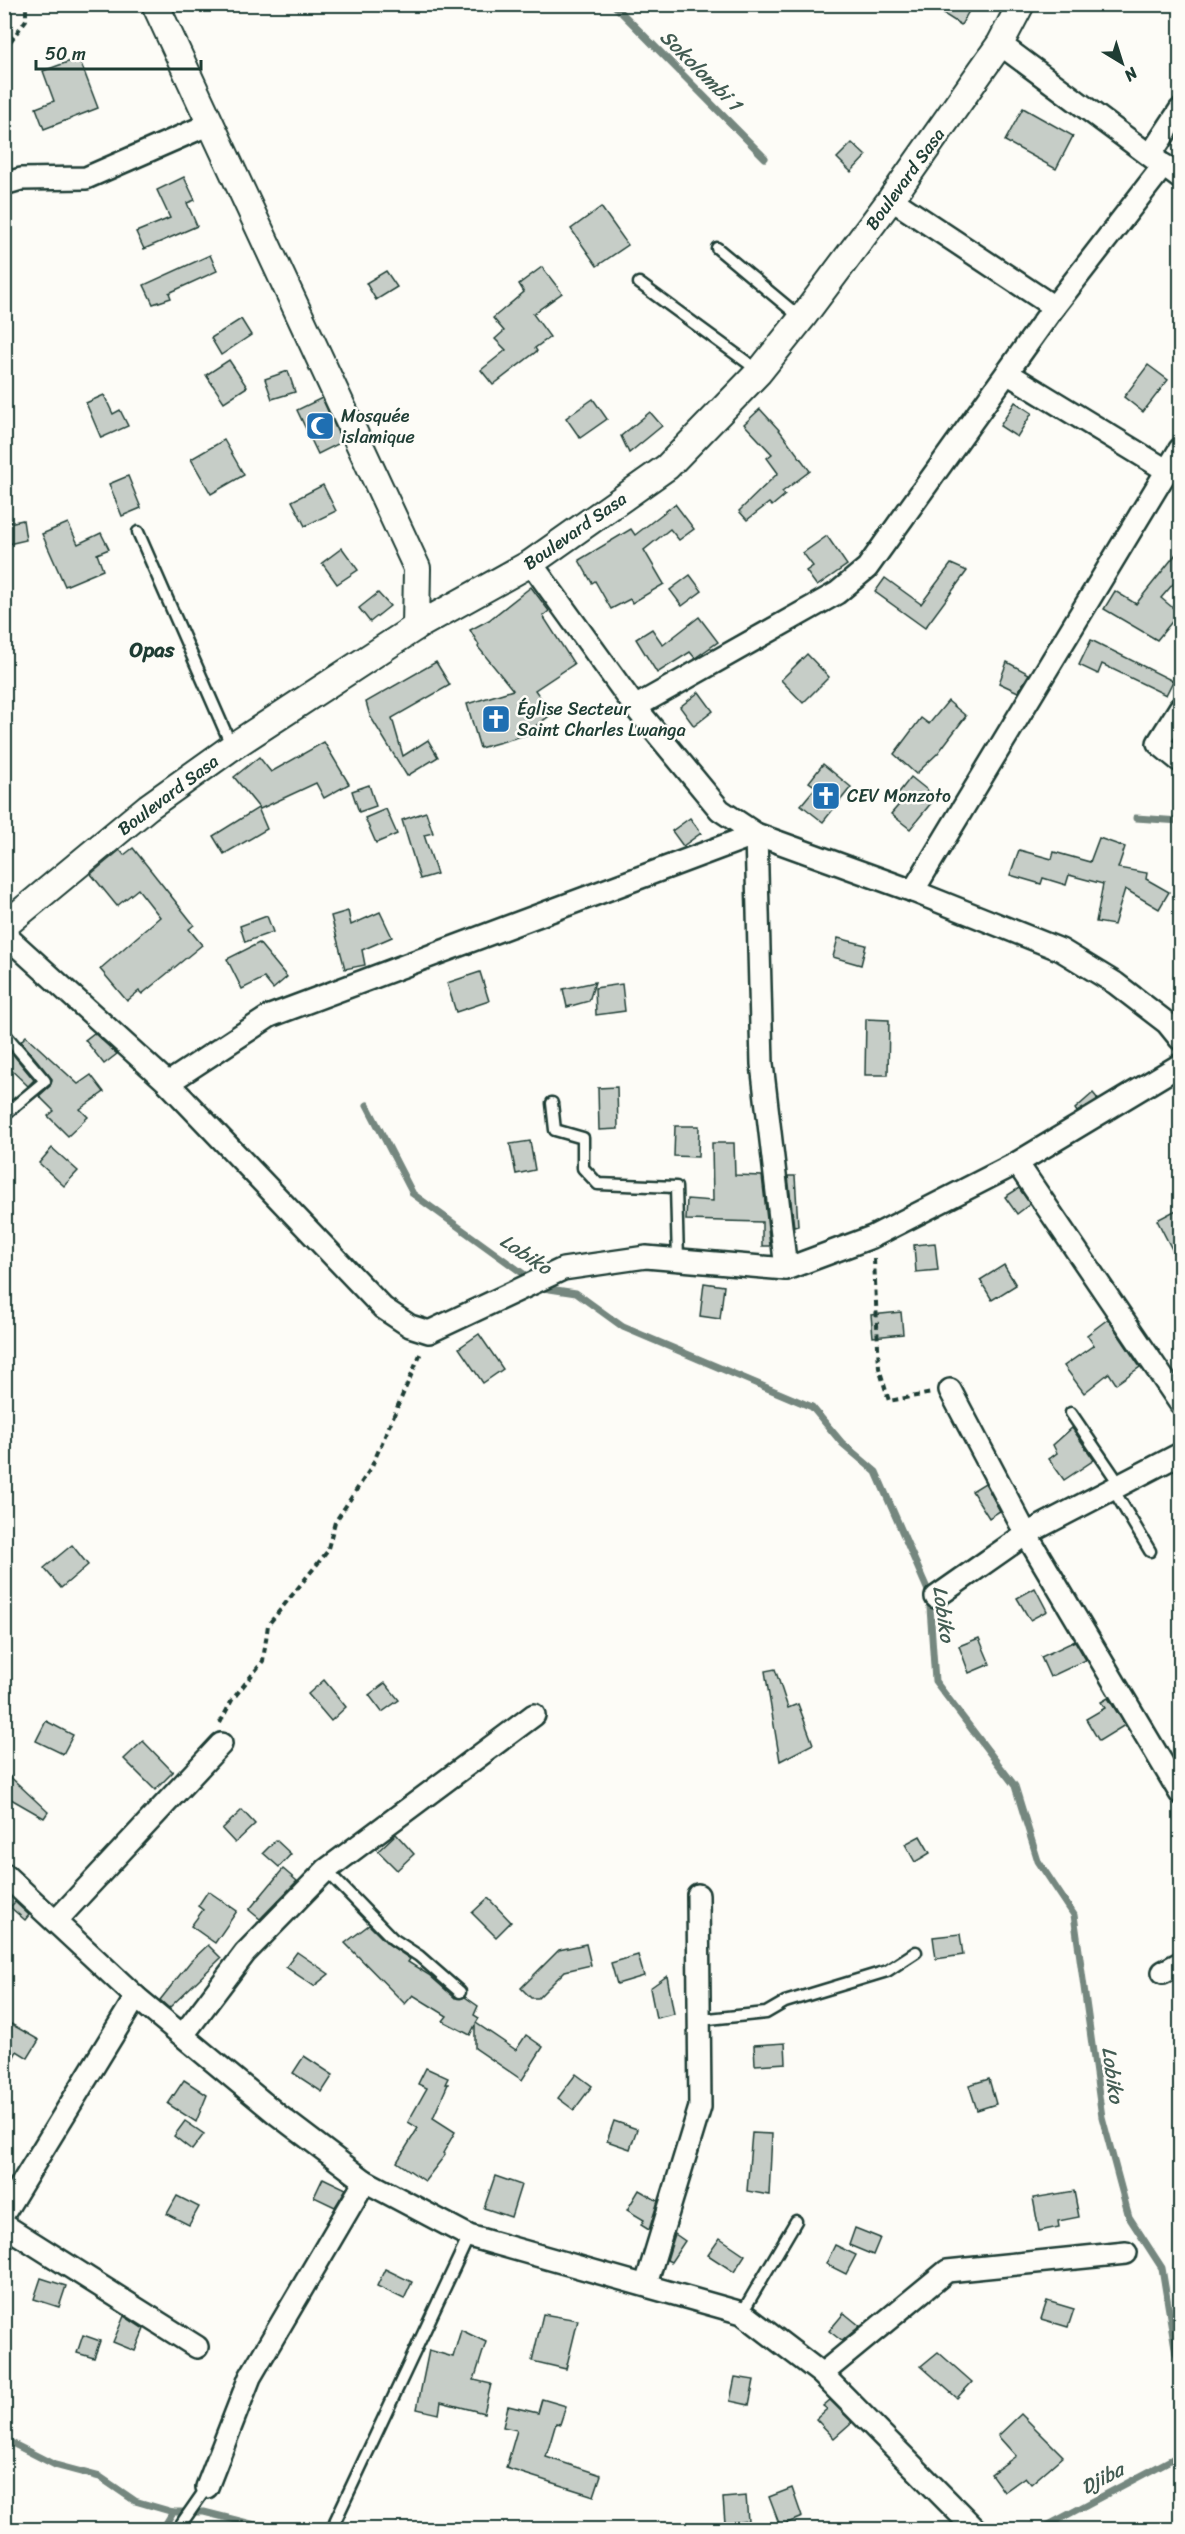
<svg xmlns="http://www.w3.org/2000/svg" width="1185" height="2534" font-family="Sriracha,sans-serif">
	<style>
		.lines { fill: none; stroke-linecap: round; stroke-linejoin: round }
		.stream { stroke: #75877f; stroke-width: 7 }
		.building { fill: #c6cdc7; stroke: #1f3d34; stroke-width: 1.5 }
		.service-casing { stroke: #1f3d34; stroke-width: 15 }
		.minor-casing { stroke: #1f3d34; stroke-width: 26 }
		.tertiary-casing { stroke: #1f3d34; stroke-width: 30 }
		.path { stroke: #1f3d34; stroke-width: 4; stroke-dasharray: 6 4.5; stroke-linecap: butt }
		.service { stroke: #fdfcf7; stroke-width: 10 }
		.minor { stroke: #fdfcf7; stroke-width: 21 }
		.tertiary { stroke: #fdfcf7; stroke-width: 26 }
		.labels { text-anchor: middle; stroke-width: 5; stroke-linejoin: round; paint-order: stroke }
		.street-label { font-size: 18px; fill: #1f3d34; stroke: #fdfcf7 }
		.poi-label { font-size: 18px; fill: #1f3d34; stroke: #fdfcf7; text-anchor: start }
		.water-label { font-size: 20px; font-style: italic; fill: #435c53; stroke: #fdfcf7 }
		.quarter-label { font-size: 21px; font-weight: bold; fill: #1f3d34; stroke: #fdfcf7 }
	</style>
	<rect width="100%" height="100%" fill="#fdfcf7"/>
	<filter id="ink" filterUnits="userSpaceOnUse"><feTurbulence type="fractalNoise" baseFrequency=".0167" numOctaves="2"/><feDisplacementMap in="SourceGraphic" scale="12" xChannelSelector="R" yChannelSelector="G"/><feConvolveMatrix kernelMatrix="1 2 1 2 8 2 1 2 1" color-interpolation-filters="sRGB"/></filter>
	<g filter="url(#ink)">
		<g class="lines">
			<g class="stream">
				<path d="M613,4L765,158"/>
				<path d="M1136,818L1180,821"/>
				<path d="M367,1105L413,1194L543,1288L576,1293L623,1327L812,1407L842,1443L876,1472L929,1593L935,1681L1015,1786L1038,1861L1074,1915L1102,2117L1129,2217L1162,2268L1176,2354L1180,2360"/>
				<path d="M4,2439L55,2465L100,2477L135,2501L173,2512H204L275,2530"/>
				<path d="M162,2530L173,2512"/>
				<path d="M1039,2530L1180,2455"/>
			</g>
		</g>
		<g class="building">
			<path d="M928,4H973L961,25Z"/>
			<path d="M79,58L98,108L44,129L36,108L54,101L43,71Z"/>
			<path d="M1023,108L1073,136L1056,169L1005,141Z"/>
			<path d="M852,143L866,156L851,172L837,158Z"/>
			<path d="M184,177L195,200L187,203L197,226L144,249L136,232L170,218L157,190Z"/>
			<path d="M601,207L628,245L597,266L571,229Z"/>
			<path d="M210,255L217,271L169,293L171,298L153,304L144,285Z"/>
			<path d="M542,267L562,293L533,314L550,337L535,348L537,351L493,385L481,370L506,350L495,339L504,331L493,318L524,292L519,284Z"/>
			<path d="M386,271L397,287L376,300L366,283Z"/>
			<path d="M241,319L251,335L221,355L211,338Z"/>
			<path d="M229,360L247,387L224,402L206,375Z"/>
			<path d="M1148,365L1168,380L1143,412L1124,397Z"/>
			<path d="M288,371L295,392L272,399L265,379Z"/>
			<path d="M104,395L113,414L120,410L128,426L101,438L86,403Z"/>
			<path d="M322,398L342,442L318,454L297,410Z"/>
			<path d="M593,399L607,419L580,438L566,418Z"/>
			<path d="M1015,402L1032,413L1017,437L1000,426Z"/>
			<path d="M760,409L780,431L810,471L782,492L785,495L772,506L769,503L747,520L739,511L778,473L767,458L772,454L744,424Z"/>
			<path d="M650,412L662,426L629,453L621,436Z"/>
			<path d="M224,440L244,475L211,494L191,459Z"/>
			<path d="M128,476L141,508L122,516L109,484Z"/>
			<path d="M323,485L336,511L305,526L292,501Z"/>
			<path d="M675,504L694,529L679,540L670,529L644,550L664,584L632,603L630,599L611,609L595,581L592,583L579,560L631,529L635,535Z"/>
			<path d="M23,520L26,540L4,545V524Z"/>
			<path d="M68,523L78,544L101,533L109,549L97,554L103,570L65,586L42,534Z"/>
			<path d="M827,536L847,565L817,586L806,571L813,566L803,553Z"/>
			<path d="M342,548L358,570L337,584L322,563Z"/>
			<path d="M1180,549V576L1161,598L1179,613L1157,640L1104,609L1115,591L1136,604Z"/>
			<path d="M951,564L967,571L925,628L875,592L885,578L921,604Z"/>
			<path d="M690,575L702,591L682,606L670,590Z"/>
			<path d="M531,587L549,611L543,616L574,664L535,690L552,714L533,728L536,732L480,748L467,704L513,690L478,647L479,645L470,630L489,620Z"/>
			<path d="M378,593L390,606L370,622L359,608Z"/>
			<path d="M699,617L718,642L695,658L690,652L657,673L636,639L652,629L663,645Z"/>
			<path d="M1091,640L1173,681L1166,695L1102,664L1098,674L1079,665Z"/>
			<path d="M807,654L829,677L803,703L781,680Z"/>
			<path d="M436,662L450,685L392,718L403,756L428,740L438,757L407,776L370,716L366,702Z"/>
			<path d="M1007,662L1029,674L1018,692L999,683Z"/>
			<path d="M699,692L713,711L694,726L680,707Z"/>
			<path d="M948,701L966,716L938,753L916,774L894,754L921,718L929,724Z"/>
			<path d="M324,742L349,784L324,798L316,783L260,809L234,777L259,757L271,772Z"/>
			<path d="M823,764L851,787L823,822L801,805L816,787L809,782Z"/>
			<path d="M911,777L936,797L910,829L891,814L903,800L897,795Z"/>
			<path d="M369,785L376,806L359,812L352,791Z"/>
			<path d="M258,808L267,829L224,854L213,836Z"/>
			<path d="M386,809L397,834L376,843L365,818Z"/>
			<path d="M426,812L433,833L424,835L437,874L420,879L402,820Z"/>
			<path d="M690,818L701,833L683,846L672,831Z"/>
			<path d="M1099,838L1125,847L1118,868L1147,873L1146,879L1169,892L1159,909L1125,889L1114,925L1096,922L1103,884L1069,875L1066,885L1043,878L1041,884L1010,875L1019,850L1052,859L1054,852L1090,862Z"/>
			<path d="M133,848L194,925L189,929L202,945L142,994L139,991L127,1001L100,969L160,917L138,889L117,906L91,874L120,850L124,855Z"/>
			<path d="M348,911L351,925L380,912L392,937L362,950L365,965L345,969L331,916Z"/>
			<path d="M267,916L273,932L245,942L240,926Z"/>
			<path d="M838,938L866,945L861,965L833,957Z"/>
			<path d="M259,943L287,977L273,989L264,978L242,989L227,959Z"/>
			<path d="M480,972L489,1001L456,1012L447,983Z"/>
			<path d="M595,982L589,1001L567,1007L563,989Z"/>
			<path d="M622,984L625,1011L596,1015L595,988Z"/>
			<path d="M866,1019L889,1020L888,1075H865Z"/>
			<path d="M94,1033L117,1054L104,1064L85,1040Z"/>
			<path d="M26,1036L78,1084L91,1075L104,1092L80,1109L88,1117L68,1136L48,1116L54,1111L39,1096L50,1086L52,1079L21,1041Z"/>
			<path d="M11,1052L34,1080L28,1086L4,1063Z"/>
			<path d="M617,1087L618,1129L599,1130L598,1088Z"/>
			<path d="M1093,1093L1098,1099L1077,1112L1075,1109Z"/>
			<path d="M675,1126H699L698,1157L674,1156Z"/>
			<path d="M530,1141L535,1170L516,1174L510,1144Z"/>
			<path d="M712,1143H734L735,1175L762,1176L770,1246H762V1222L686,1220L687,1199L713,1201Z"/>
			<path d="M52,1148L78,1171L64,1186L39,1163Z"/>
			<path d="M788,1176H795L798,1226L794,1227Z"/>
			<path d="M1019,1188L1030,1204L1017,1214L1005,1197Z"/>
			<path d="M1180,1208V1265L1157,1220Z"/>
			<path d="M935,1243L938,1270L916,1272L914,1245Z"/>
			<path d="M1004,1265L1016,1285L992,1300L980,1280Z"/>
			<path d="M704,1283L724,1286L720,1319L700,1316Z"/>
			<path d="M901,1312L903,1334L873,1337L871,1315Z"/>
			<path d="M1108,1319L1140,1367L1116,1384L1109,1373L1084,1393L1064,1366L1094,1345L1087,1335Z"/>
			<path d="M479,1334L503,1369L483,1383L459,1348Z"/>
			<path d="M1072,1428L1094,1460L1064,1480L1049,1459L1057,1453L1053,1445Z"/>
			<path d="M985,1483L1000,1511L989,1518L972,1491Z"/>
			<path d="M72,1545L88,1565L61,1588L44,1568Z"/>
			<path d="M1035,1588L1047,1611L1030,1620L1017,1598Z"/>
			<path d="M979,1638L990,1664L969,1673L959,1646Z"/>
			<path d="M1075,1641L1086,1660L1050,1677L1041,1657Z"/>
			<path d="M775,1669L788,1708L798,1704L813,1744L780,1761L765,1671Z"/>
			<path d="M324,1680L346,1707L331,1721L308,1694Z"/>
			<path d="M385,1683L399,1700L382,1712L369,1695Z"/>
			<path d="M1108,1698L1125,1725L1099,1741L1086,1719L1105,1708L1101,1702Z"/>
			<path d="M46,1721L73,1735L63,1754L36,1741Z"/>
			<path d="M143,1741L173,1772L155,1790L124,1759Z"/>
			<path d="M4,1771L48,1812L44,1818L4,1795Z"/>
			<path d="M242,1810L255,1824L235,1843L222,1829Z"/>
			<path d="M396,1834L414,1854L397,1870L378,1851Z"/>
			<path d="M920,1836L930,1853L915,1862L905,1844Z"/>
			<path d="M276,1840L291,1854L279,1867L263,1853Z"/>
			<path d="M283,1869L297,1881L260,1919L249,1910Z"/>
			<path d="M208,1891L237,1911L215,1943L191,1926L203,1910L198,1906Z"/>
			<path d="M488,1898L511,1922L496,1937L472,1913Z"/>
			<path d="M15,1902L29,1915L25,1920L10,1907Z"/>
			<path d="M369,1925L388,1944L410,1959L408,1962L429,1975L455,1998L465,1997L478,2006L474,2015L479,2018L476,2023L516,2050L526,2035L543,2047L522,2080L475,2048V2025L470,2035L443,2021L447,2016L413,1995L405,2004L345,1943Z"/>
			<path d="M960,1934L963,1955L936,1959L933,1937Z"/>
			<path d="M586,1944L591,1965L565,1971L538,1998H531L521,1988L559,1950Z"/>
			<path d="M208,1945L221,1958L169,2008L160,2000L190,1962Z"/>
			<path d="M297,1952L329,1974L314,1986L286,1967Z"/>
			<path d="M638,1955L644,1976L617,1984L611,1963Z"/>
			<path d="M667,1976L674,2014L656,2018L650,1988Z"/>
			<path d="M4,2020L39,2040L28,2058L17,2051L4,2076Z"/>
			<path d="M785,2043L786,2063L755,2065L754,2045Z"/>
			<path d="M304,2056L333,2075L322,2092L293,2073Z"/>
			<path d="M426,2068L448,2078L445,2084H448L433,2118L455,2132L443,2153L445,2155L425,2181L397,2162L418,2128L408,2122L427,2088L418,2084Z"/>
			<path d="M576,2074L592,2086L574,2110L558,2098Z"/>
			<path d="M989,2079L996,2104L977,2110L969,2085Z"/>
			<path d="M184,2080L207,2095L196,2122L168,2104Z"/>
			<path d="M185,2121L204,2134L192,2150L174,2136Z"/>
			<path d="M614,2121L637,2129L630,2149L607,2141Z"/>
			<path d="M752,2133L772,2134L769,2195L747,2191Z"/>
			<path d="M495,2176L521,2185L511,2217L484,2208Z"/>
			<path d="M323,2178L346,2189L335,2207L314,2197Z"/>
			<path d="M639,2190L658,2201L649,2230L641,2225L644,2220L627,2210Z"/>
			<path d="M1074,2191L1079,2217L1058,2221L1059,2227L1039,2231L1033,2198Z"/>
			<path d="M177,2196L199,2207L189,2225L167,2214Z"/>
			<path d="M855,2228L880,2238L873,2255L849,2245Z"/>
			<path d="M675,2234L685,2241L671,2262L667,2260Z"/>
			<path d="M720,2238L745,2255L734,2272L708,2255Z"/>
			<path d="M835,2245L856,2255L846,2274L826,2264Z"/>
			<path d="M385,2269L412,2282L404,2299L377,2286Z"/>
			<path d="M41,2278L66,2286L59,2307L34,2299Z"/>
			<path d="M1047,2301L1074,2309L1068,2327L1041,2319Z"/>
			<path d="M844,2313L860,2326L842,2341L829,2331Z"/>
			<path d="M543,2314L578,2320L566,2369L532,2361Z"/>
			<path d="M124,2316L144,2329L135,2351L113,2342Z"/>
			<path d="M461,2330L486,2342L474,2380L491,2384L484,2413L441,2402L439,2414L417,2409L429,2350L453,2357Z"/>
			<path d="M83,2335L100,2341L94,2358L77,2353Z"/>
			<path d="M938,2352L972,2382L957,2398L921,2366Z"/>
			<path d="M735,2377L754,2380L749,2405L730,2401Z"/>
			<path d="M542,2399L566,2406L560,2424L556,2423L546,2457L601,2475L594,2496L506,2468L517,2430L503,2427L508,2406L538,2413Z"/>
			<path d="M830,2400L852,2422L834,2438L816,2419L827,2409L823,2406Z"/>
			<path d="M1021,2414L1063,2456L1031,2484L1025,2477L1004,2492L991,2474L1016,2456L998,2436Z"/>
			<path d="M792,2488L802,2517L780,2526L769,2497Z"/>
			<path d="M746,2496L748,2521L725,2523L723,2498Z"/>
		</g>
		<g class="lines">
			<g class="service-casing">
				<g id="service">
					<path d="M717,248L801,318"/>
					<path d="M639,283L759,371"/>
					<path d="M138,532L232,747"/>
					<path d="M4,1033L45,1081L4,1115"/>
					<path d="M552,1103L555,1130L583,1138V1168L598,1184L676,1187L678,1260"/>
					<path d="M1071,1413L1120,1485"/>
					<path d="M1113,1489L1150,1551"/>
					<path d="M326,1870L393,1939L419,1956L460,1992"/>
					<path d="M699,2020L766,2013L785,2002L887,1971L916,1952"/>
					<path d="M742,2313L796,2221"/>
					<path d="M177,2530L207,2487"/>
					<path d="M331,2530L469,2236"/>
				</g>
			</g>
			<g class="minor-casing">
				<g id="minor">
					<path d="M1000,44L1180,178"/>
					<path d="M1151,154L1180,110"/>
					<path d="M4,184L21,179L86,178L212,123"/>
					<path d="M891,199L1054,307"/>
					<path d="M1007,373L1166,470"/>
					<path d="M531,563L635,707L720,810L756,834L913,891L1061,950L1115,983L1167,1023L1180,1039"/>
					<path d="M635,707L837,593L867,568L1054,307L1164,165"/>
					<path d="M1180,708L1158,743L1180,761"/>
					<path d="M913,891L1180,449"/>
					<path d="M4,934L168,1083L383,1308L410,1326L429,1332L563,1269L646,1257L786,1269L872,1237L1017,1163L1180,1065"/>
					<path d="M168,1083L270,1016L756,834L762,1064L786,1269"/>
					<path d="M1017,1163L1180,1403"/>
					<path d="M950,1390L1026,1534L1180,1793"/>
					<path d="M936,1597L1026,1534L1180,1454"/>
					<path d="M4,1874L136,1997L278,2115L365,2181L469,2236L742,2313L822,2374L976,2530"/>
					<path d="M56,1921L221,1744"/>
					<path d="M1163,1972L1180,1963"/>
					<path d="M183,2035L245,1953L326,1870L534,1715"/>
					<path d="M4,2213L136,1997"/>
					<path d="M4,2225L197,2347"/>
					<path d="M646,2284L700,2107L698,1895"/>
					<path d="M822,2374L947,2271L1126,2253"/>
					<path d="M207,2487L250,2377L365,2181"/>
				</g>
			</g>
			<g class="tertiary-casing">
				<g id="tertiary">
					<path d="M155,4L417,568L416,627"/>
					<path d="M4,926L148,807L232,747L416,627L531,563L667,467L759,372L802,318L891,199L1000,44L1021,4"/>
				</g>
			</g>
			<g class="path">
				<path d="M4,50L26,20V4"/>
				<path d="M874,1259L879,1368L889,1401L932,1393"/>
				<path d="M220,1723L232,1700L263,1661L268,1625L327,1552L335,1522L371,1468L422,1350"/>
			</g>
			<use href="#service" class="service"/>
			<use href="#minor" class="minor"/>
			<use href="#tertiary" class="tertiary"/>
		</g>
	</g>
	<defs>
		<g id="mosque-square" transform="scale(1.5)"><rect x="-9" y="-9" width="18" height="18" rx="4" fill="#1f6fb2" stroke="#fdfcf7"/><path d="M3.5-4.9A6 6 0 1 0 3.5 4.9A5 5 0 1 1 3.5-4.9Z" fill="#fff"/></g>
		<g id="church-square" transform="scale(1.5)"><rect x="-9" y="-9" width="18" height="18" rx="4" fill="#1f6fb2" stroke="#fdfcf7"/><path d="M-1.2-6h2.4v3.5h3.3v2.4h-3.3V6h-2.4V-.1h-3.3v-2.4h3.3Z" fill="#fff"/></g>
	</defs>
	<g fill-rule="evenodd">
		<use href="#mosque-square" x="320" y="426"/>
		<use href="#church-square" x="496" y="719"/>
		<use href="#church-square" x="826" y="796"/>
	</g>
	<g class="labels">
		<g class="street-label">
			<text transform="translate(905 179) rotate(-54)" y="6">Boulevard Sasa</text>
			<text transform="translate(575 531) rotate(-35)" y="6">Boulevard Sasa</text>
			<text transform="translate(168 795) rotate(-37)" y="6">Boulevard Sasa</text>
		</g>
		<g class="poi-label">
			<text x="341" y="422">Mosquée<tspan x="341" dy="21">islamique</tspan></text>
			<text x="517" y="715">Église Secteur<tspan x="517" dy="21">Saint Charles Lwanga</tspan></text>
			<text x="847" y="802">CEV Monzoto</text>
		</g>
		<g class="water-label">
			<text transform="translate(701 70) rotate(45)" y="7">Sokolombi 1</text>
			<text transform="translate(526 1254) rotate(34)" y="7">Lobiko</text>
			<text transform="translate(944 1614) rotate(82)" y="7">Lobiko</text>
			<text transform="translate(1113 2075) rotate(82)" y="7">Lobiko</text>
			<text transform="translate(1102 2478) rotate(-28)" y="7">Djiba</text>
		</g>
		<g class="quarter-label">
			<text x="152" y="657">Opas</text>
		</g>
	</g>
	<rect width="1185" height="2534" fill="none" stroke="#fdfcf7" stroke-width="24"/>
	<rect x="12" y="12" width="1161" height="2510" fill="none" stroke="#1f3d34" stroke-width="2" filter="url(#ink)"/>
	<g transform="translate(1122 63) rotate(142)" stroke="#fdfcf7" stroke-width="4.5" paint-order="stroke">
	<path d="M0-4.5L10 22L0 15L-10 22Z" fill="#1f3d34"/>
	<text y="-9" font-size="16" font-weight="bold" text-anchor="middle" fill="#1f3d34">N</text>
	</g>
	<path d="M36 60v9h165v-9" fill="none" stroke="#1f3d34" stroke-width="3"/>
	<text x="45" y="60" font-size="18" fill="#1f3d34" stroke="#fdfcf7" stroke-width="4.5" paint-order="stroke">50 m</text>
</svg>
